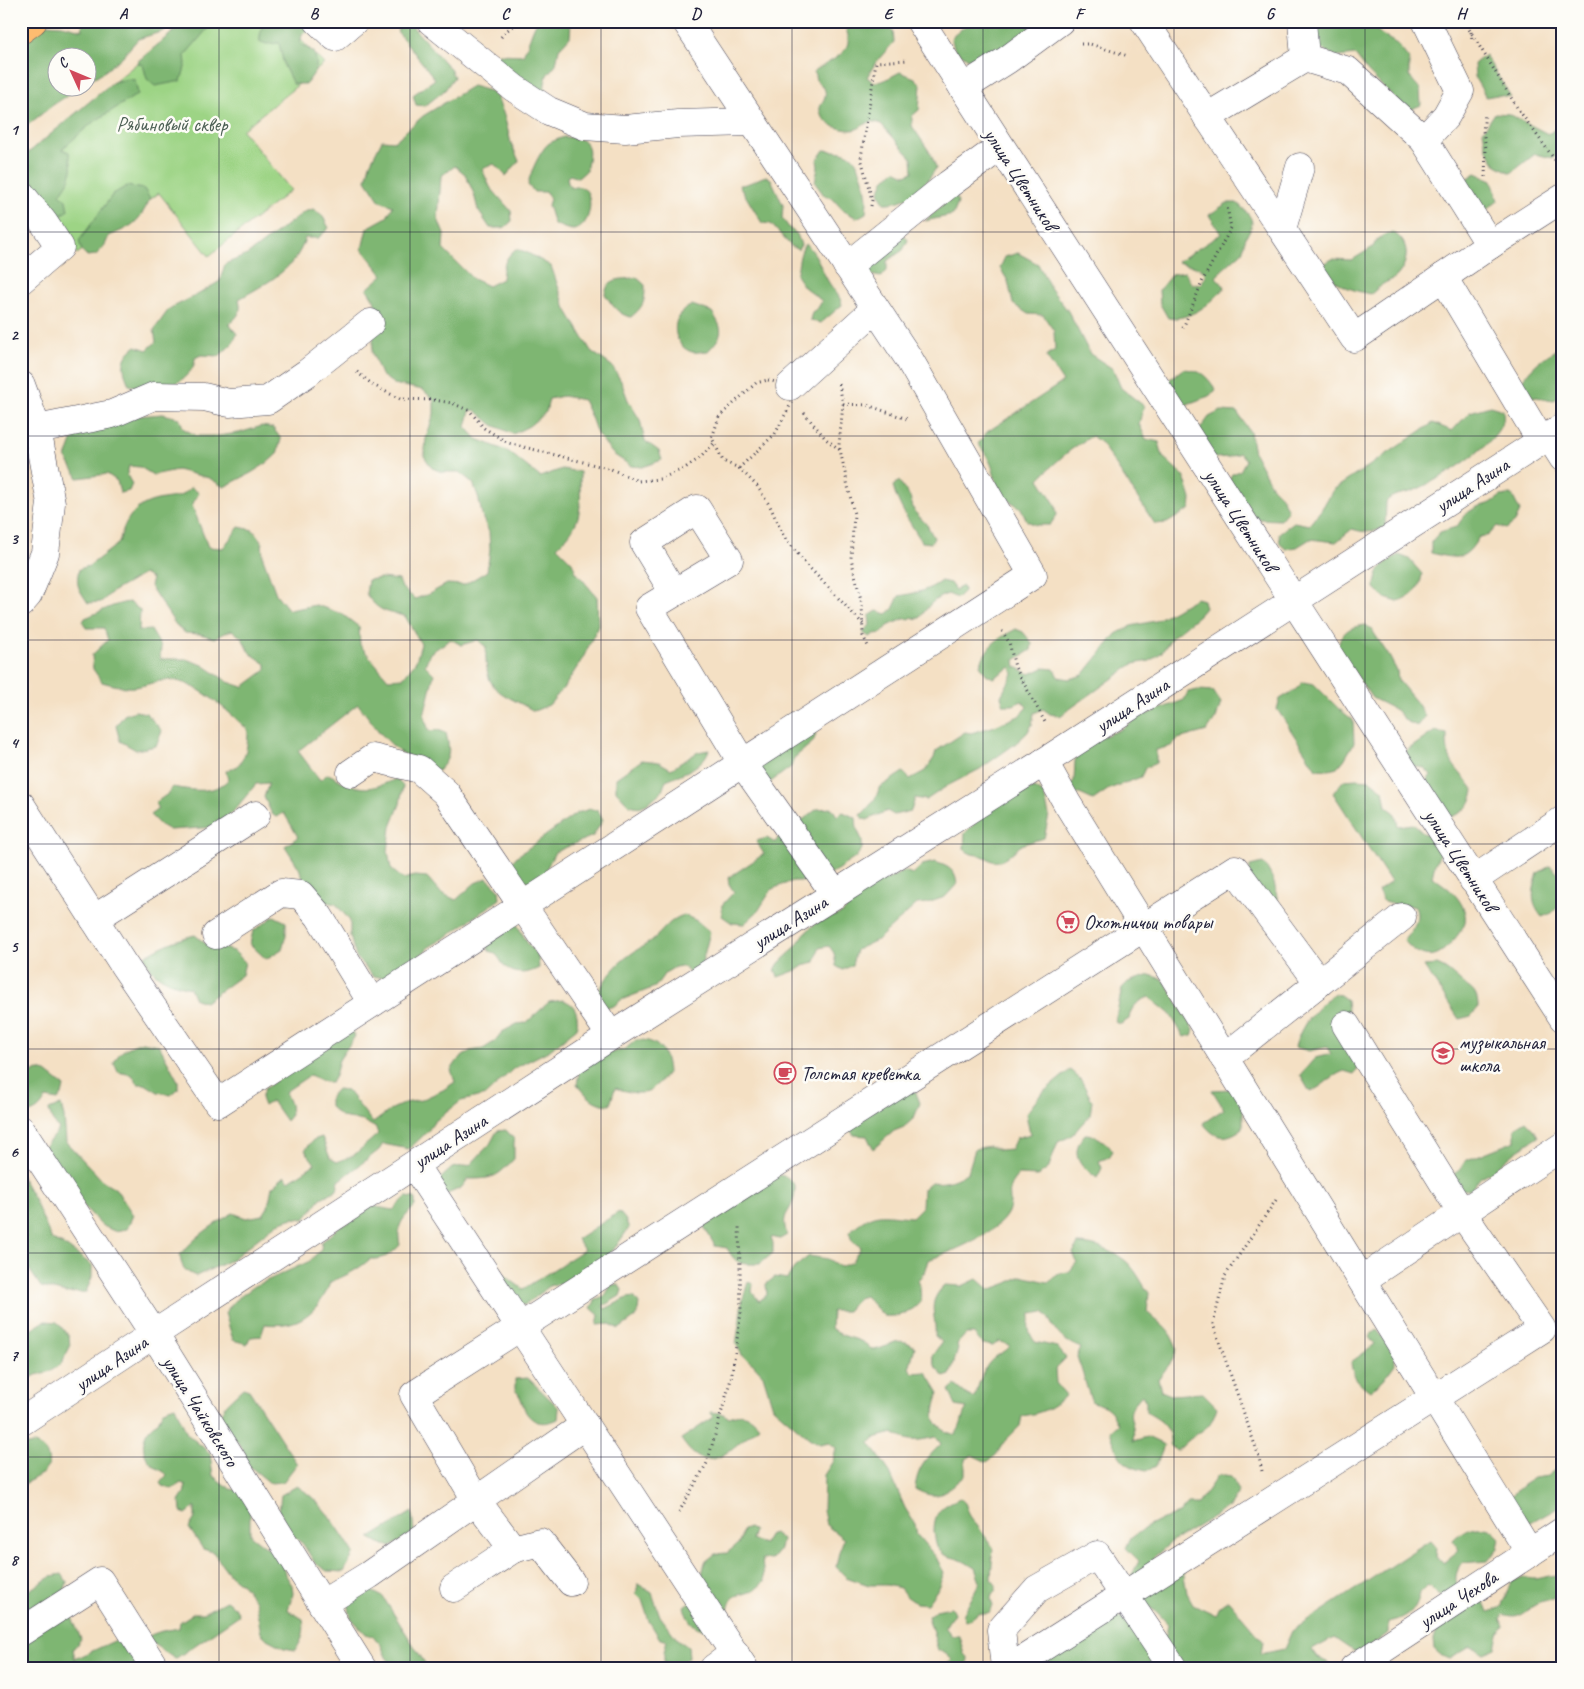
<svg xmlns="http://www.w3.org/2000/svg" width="1584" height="1689" font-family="Caveat,sans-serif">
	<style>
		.green { fill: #9dd485; stroke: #607b60 }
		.forest { fill: #7eb672; stroke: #506c56 }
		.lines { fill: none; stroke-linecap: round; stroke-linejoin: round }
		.minor-casing { stroke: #423e50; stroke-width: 29 }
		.major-casing { stroke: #423e50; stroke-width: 29 }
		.path { stroke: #423e50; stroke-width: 3; stroke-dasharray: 1 4; stroke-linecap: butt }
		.minor { stroke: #fff; stroke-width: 28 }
		.major { stroke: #febc70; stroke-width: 28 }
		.grid { fill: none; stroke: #22223b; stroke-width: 1; stroke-opacity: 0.55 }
		.labels { text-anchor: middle; stroke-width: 5; stroke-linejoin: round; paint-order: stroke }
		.park-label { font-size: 20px; fill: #4d6055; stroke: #fdfcf7 }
		.street-label { font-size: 20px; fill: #22223b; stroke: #fdfcf7 }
		.poi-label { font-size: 20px; fill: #22223b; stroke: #fdfcf7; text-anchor: start }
		.neatline { fill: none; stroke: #22223b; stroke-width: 2 }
		.grid-label { font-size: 16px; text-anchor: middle; font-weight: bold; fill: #22223b }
	</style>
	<rect width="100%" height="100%" fill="#fdfcf7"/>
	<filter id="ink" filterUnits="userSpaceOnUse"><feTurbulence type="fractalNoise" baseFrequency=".02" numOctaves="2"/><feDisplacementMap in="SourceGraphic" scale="10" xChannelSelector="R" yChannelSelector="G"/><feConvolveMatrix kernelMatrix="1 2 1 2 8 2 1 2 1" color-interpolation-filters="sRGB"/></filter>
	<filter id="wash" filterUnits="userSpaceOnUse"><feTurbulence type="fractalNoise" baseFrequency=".0096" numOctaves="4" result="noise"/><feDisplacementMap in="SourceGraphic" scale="20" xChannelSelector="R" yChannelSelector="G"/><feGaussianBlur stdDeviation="1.12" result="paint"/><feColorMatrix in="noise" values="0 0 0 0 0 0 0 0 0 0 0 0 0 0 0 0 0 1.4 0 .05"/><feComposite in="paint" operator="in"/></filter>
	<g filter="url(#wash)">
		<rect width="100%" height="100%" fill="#f4e0c4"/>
		<path class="green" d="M188,21H283L324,64L242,130L291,190L209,256L159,193L77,254L21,181V159Z"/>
		<g class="forest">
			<path d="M83,21H175L164,31L138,39L122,57L105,71L88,81V58H58V88H79L53,105L29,124L21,126V46L46,24L62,25L82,30Z"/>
			<path d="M186,21H214L185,55L186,64L181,81L155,86L147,79L143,65L137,62Z"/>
			<path d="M263,21H317L302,35L300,44L314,52C319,68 316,71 306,84H293L284,66L279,43L267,44L260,42C259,34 263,29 263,21Z"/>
			<path d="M537,21H571L570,37L559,49L556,64L547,75L545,83L544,96L492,60L498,54L523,55C529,43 531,32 537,21Z"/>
			<path d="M842,21H880L893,31L894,42L876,62L867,77L873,82L883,81L900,72L915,78L921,84L919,110L912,116V126L931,154L936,168C925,187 907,204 884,203L879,192L884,180L895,170L905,175L913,172L912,158L881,124C866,117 864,129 852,130C839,130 823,124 820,111C819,104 824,102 825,96C826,93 825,90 824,88L816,80L814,71C836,57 860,51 842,21Z"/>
			<path d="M971,21H1040L1000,50L968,59L955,50L951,38Z"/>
			<path d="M1293,21H1354L1369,24L1382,35L1397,44L1409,59V76L1420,89L1421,105L1407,111L1368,72L1355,55L1338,57L1313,45Z"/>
			<path d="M403,23L411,25L450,69L454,77L445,90L425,106L416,105L413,95L435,79L397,31Z"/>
			<path d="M1485,55L1511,97L1497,95L1486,97L1475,78L1474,64Z"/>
			<path d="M128,79L135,80L138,94L92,123L62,149L69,152C73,172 73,177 60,194L66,200L68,210L58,218L38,202L21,201V159L113,82Z"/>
			<path d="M472,86L490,91L496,96L504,115L511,143L519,161L506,176L494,164L482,169L490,187L511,211L512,221L504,228H490L478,210L474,194L465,174L455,166L441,176L438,219L444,234L443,249L473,279L488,286L502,279C503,266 505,257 516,249L526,252L551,266L566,309L591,351L612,366L621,381L628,400L640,420L645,441L659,451L662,460L642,467L631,466L613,454L597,434L591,417L583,400L563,396L549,399L546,412L529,426L513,434L493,425L475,410L470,411L466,427L477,439L509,452L540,477L562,469L580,472C580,506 585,522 557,547L572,562L576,572L597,597L598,626L583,658L565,686L549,705L534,711C500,691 484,694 486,647L478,640L461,645L451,639L430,653L425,665L434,674L424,716L429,731L438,730L446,733C450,751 451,758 438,771L398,751L380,733L358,704L298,751L320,780L328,774C334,776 339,781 346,783C366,792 377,787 396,779L403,786L400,804L391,827L388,851L391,869L403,879L415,876L427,877L441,893L456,900L475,883L487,878L499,889L500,899L448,936L429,947L412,964L398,980L373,976L356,957L350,936V921L336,904L321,901L304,881L299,868L285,846L298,837L284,813L276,817L272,814L264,797L269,783L256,784L232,813L218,827L169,830L159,824L150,815L158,809L155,803L169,793L172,787C191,790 213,795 228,780L226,771C245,767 248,748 248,730C229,712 195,679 167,680C156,681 147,685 136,687C124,688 113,685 102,682L93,669L92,655L108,640L104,628H86L83,622L85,618C100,612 113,604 129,602L140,610L139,631L151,630L161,647L160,659H186L203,665L228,682L243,687L266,670V664L250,653L242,638L232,630L214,638L200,634L185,633L176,625L150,586L152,579L144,574L112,592L101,602L88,603C79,589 75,586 79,569L89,566L119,543C125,517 136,503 163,499C179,496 179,499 191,487L199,493L192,505L208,547L223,548L239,527L253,530L262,542L263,558L276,594L289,610L316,605L342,614L359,627L360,645L388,679L403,678L416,661L421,644L405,616C385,612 378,611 366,594L368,580L381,578L399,580L402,588L415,599L429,594L447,584L464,585L487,571L490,550L489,532L483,519L478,496L473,483L459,472H442L432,468L424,456L426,438L434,414V400L423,390L394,384L381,375L372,352L374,333L378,323L377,310L374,300L367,289L383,275L362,249L367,228L387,217L393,206L380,201L366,180L370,164L382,140L395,141L423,116Z"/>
			<path d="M1495,113L1509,114L1548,134L1563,125V152L1553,158L1535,154L1511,173L1496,165L1486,148L1483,131Z"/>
			<path d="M564,137C592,138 591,147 586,171L578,178L570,175L567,177L568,183L571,188C575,187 579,186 583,188C595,194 591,229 573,230C567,230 560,226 554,224L548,205L550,199L546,192H534L528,185C529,175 540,151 548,144C552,141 559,139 564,137Z"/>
			<path d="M824,150C832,151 845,151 851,156C860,162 867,191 867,201C867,205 866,209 866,213L857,218L844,211L832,198L824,195L815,183L818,167L817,160Z"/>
			<path d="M1476,173L1492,180L1498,201L1485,211L1467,209L1459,184Z"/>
			<path d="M766,176L771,179L783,205L782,218L790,229L797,234L801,245L798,250L791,246L771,224L762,223L739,185C749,185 756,179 766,176Z"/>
			<path d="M127,186L144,189L150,199C138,224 133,226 109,236L105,245L96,255L87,256L82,251L79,241L113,194Z"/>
			<path d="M955,193L958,203L953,215L925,221Z"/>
			<path d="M1227,203H1237C1266,228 1244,225 1243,251L1222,270L1216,277L1225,287C1211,304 1191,320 1168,318L1160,304L1159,290L1172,274L1185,272L1192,284H1201L1206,275L1200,268L1177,262L1221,234L1209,215Z"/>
			<path d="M313,209L322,215L329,228L318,238H305C297,269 265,284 239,299C242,311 239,316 229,324L237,334L233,343L219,356L201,355L195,358C195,365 192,370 187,375C171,391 149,390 129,385C122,368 120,358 136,346L147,350L156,342L154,330L169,309L199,294L220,281L225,264L247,255L304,212Z"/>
			<path d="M1392,232C1410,241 1410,261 1397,276C1394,280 1387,281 1383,284C1379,286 1375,291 1371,294C1351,291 1332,283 1319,267L1332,259L1352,260L1373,247L1377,239Z"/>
			<path d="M902,233L908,240L903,250L887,261V271L881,277L870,275L862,268Z"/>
			<path d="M805,244C818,253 820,268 828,281C833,290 840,295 842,305L821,323L810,320L812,312L818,308L822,301L804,287L796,275C800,262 798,256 805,244Z"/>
			<path d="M1018,253L1038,264L1051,289L1068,311L1090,354L1113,369L1121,388L1144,406L1139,424L1146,439L1159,442L1163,457L1184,476L1191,499L1190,509L1167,523L1155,524L1101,443L1092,436C1072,447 1054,463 1039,479L1055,504L1057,515L1050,525H1036L1027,521L1021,508L999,494C993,471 994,463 978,444L987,432L1063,382L1046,356L1055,350L1054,331L1043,315L1028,314L1013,304L1008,281L1000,268L1005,257Z"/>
			<path d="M636,277L645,285C645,302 644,306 631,317C618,315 612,305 605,294C609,275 622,281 636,277Z"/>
			<path d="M692,305L712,312C724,331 724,334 708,351C704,351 697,353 692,352C675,347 670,324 682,312C684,309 689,307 692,305Z"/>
			<path d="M1563,345V394L1554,400L1522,395L1517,388C1531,366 1541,359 1563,345Z"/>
			<path d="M1183,369C1201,370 1206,375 1216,390L1209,396L1185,405L1172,399L1165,386L1171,378Z"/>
			<path d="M1490,406L1503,410C1503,413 1504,418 1503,421C1493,449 1439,480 1413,491C1403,495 1393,493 1386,502L1385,527C1373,533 1365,533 1352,529L1336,542L1310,539L1297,547L1286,549L1280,544L1279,533L1294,522L1309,525L1321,510L1333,490L1433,423L1452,431L1470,412Z"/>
			<path d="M1221,411L1237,412L1250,432L1254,453L1272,487L1281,496L1288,510L1280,520L1257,519L1227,483L1232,474L1240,471L1246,460L1240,453L1229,457L1214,458L1198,432L1209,417Z"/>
			<path d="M163,414L179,418L184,429L197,436H218L239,433L262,426L273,428L281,439L277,454L267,463L251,473L224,487L209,478L177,470L153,475L140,467L129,466L127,475L132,484L129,491L120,493L117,481L107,474L78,478L66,458L72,441L82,430L138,416Z"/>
			<path d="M899,481L910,497L914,511L927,525L934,538L931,543L922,542C911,524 898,506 893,486Z"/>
			<path d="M1512,495L1520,511L1515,522L1506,529L1497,526L1489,535L1479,537C1464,562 1457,559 1431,553V542L1440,532L1456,527L1467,513L1477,507L1491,503L1501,496Z"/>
			<path d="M1399,555L1409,559L1422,574C1420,590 1412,597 1398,602L1385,598L1375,588C1376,570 1383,563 1399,555Z"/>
			<path d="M941,581L950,583L955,590L963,586L964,591L957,598L948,594C934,598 928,606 920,618L903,619L888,626L882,633L874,634L870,637L863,633L870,625L869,616L877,611L887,614L893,609L899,596C915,593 928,591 941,581Z"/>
			<path d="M1196,598L1203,600L1205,608L1199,615L1172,637L1162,652L1150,661L1133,664L1060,716L1050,714L1043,709L1034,713L1032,725L1027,733L1015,744L980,769L947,786L926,800L915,798L911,811L894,815L887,811L867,820L862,818L861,815C869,807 877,799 879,788L903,772L910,779L925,771L934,758L936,751L965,732L971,733L992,727L1019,716L1027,707L1022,701L1013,705H1004L1001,696L1013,674L1011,667L993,678L986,674L980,665C989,643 996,640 1016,629L1023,632L1032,643L1031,650L1015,660L1016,667L1030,674L1043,668L1054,669L1058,677L1070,679L1083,675L1116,634L1131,626L1155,621Z"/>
			<path d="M1366,625L1372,630L1389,656L1397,671L1398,680L1417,703L1425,716L1417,726L1406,721L1396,710L1372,698L1337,648C1343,631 1348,627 1366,625Z"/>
			<path d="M1303,682L1314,684L1339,709L1353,720L1354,743L1344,760L1337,768L1329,770L1316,769L1277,709L1280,699L1295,690Z"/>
			<path d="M1198,690L1213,691L1221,703L1216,718L1207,731L1178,739L1171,746L1156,750V763L1145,768L1141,777L1109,789L1093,800L1080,794L1071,793L1069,786L1074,781L1075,761L1078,753L1091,741L1120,730L1139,717L1184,700L1188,692Z"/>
			<path d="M135,711L146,713L162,731L156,746L136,750L120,741L116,726L124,715Z"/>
			<path d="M806,730L816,734L813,742L794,758L791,767L761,789L759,767Z"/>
			<path d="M1435,731L1447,734C1446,768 1459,767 1474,791C1470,808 1463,813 1447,818L1418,793L1431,775L1425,768L1409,766L1406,751Z"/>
			<path d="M709,750C702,768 683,773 666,780L662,791L647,804L639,807L629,805L616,791V778L642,760L659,762L671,769L698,752Z"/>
			<path d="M1357,779L1370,780L1383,790L1386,806L1395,813L1398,826L1413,824L1423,833L1436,839L1442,850L1435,864L1432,877C1445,885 1459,895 1464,910C1465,913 1466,919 1465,922C1462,932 1445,953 1434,955C1423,958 1410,949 1404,940C1412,930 1421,920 1415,907C1404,903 1395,906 1384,902L1378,891L1391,882L1333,793L1344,780Z"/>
			<path d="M1034,788L1044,794L1049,815L1044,838C1038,840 1025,843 1022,845C1012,851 1005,864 992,861C989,860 988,858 985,857C975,853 973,857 964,849L965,833L986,812L1012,797Z"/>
			<path d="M832,808L837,816L843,812L856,818L857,829L862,840V849L855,858L820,881H793L772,889L758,911L744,924L732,923L722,916V905L734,892L729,884L728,878L764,854L756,841L767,838L775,843L780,835L794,821L804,819L817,809Z"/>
			<path d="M590,809L598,810L603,820L593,836L555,852L543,875L530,882L518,879L508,868L516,857L577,813Z"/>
			<path d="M935,862C949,867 955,869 957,884L945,897L927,903L917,904L877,940L856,950L852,965L843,970L836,966L834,953L829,946L819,948L815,962L806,964L797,970L778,977L775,970L779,963L793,950L805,933L816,923L843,913L870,880L889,879L904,871L913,874L922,865Z"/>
			<path d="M1263,863C1274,876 1277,891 1278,907L1246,883L1250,866Z"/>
			<path d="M1550,866C1565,878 1563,884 1563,902L1552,913L1542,917C1529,901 1533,891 1538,873Z"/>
			<path d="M684,915L697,921L710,932L701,967L690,973L682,966L675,967L665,973L655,987L621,1000L614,1006L603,1009L598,993C606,977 616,964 631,954C637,949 645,946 651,941C663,932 669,919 684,915Z"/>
			<path d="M274,916L286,922V935L282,949L266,959L250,944L253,931Z"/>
			<path d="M509,919L518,926L528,944L538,956L539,968C529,973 517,976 507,968C499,962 501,955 489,951L485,940Z"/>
			<path d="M195,935L206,944L234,951L245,962L242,975L205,1002L195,999L190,988C171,984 149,976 145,956C161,946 177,939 195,935Z"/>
			<path d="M1437,965C1449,970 1450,973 1460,981C1471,990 1478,991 1478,1008L1471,1016L1459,1019L1424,966Z"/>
			<path d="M1150,975L1164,980L1194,1030L1192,1035L1184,1037L1170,1014L1149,997C1137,1002 1131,1006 1129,1019L1121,1024L1115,1022L1122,988L1128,982Z"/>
			<path d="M1333,994L1340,995L1347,1000L1348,1011L1336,1023L1361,1065L1354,1074L1344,1071C1329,1077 1324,1086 1310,1092L1300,1075L1315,1058L1331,1054L1327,1047L1309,1051L1295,1047C1301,1024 1315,1009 1333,994Z"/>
			<path d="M563,1000C577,1005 578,1014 577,1028L550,1050L513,1069L486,1095L461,1101L434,1122L428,1131L409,1149L383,1144L379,1150L339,1181L337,1190L321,1198L305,1219L293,1218L278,1223L231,1260L196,1276C185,1272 181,1267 180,1255C196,1236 211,1226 233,1213L246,1218L263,1215L268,1207L272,1187L285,1176L289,1181L315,1164L305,1150L313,1140L322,1137L330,1158L337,1162L354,1155L378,1134L376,1128L363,1121L342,1117L330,1107V1097L337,1089L347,1090L373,1123L392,1109L405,1103L421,1100L443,1090L455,1082L451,1070L458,1060L470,1051L483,1049L494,1042L502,1032L517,1024L526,1023L549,1002Z"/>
			<path d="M349,1029L355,1036L339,1060L335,1076L331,1083L322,1081L310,1075L285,1092L290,1104L291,1115L286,1121L272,1101L264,1106L261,1098L264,1089Z"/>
			<path d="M636,1040C659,1039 667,1052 668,1073C648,1095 644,1097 615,1088L610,1105C593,1104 588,1097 577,1084L580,1068L593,1056L624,1050Z"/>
			<path d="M142,1042L159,1045L178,1081V1089L171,1095L158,1092L145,1084H138L132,1075L118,1072L114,1063C119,1050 130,1046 142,1042Z"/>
			<path d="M38,1070L46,1072L64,1086L62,1095L58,1100L46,1098C40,1109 35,1113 23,1114L21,1112V1081L23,1077Z"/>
			<path d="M1070,1070L1081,1080L1092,1101L1090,1115L1071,1136L1058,1142L1048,1169L1038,1176L1018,1175C1003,1190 1014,1197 1008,1212C999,1233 949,1253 928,1260L924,1273L917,1281L920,1287L921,1301C910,1314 900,1317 884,1316L865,1296L858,1298L847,1311H832L831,1328C845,1341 860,1335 872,1350C891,1349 894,1333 915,1347L909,1368L913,1373L926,1372L939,1393C931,1415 931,1427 955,1435C964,1423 960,1418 967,1408L956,1406L949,1390L955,1385L967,1395L974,1398C980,1383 982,1368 994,1358C1000,1353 1006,1352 1010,1346L999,1341L993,1346L982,1344L974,1334H966L957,1344L958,1349L950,1375L944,1377L936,1368L932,1356L942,1342L935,1336C937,1314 925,1304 945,1285L962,1286L977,1279L989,1290L1008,1283L1021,1276L1048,1282L1060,1273L1069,1272L1077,1262L1073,1253L1078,1244C1095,1244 1117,1252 1129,1264C1137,1272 1142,1284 1149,1293L1147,1312C1164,1328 1168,1326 1177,1349L1172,1361L1158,1379L1161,1391L1171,1395L1203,1393L1217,1407C1210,1430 1205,1427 1189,1440C1184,1444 1181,1448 1176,1451L1170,1445C1171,1425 1161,1421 1146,1412V1402L1142,1395C1120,1417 1137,1417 1133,1441L1147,1437L1164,1445L1156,1466L1146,1471C1119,1465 1118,1455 1110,1431L1118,1424C1111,1409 1108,1406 1092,1402C1086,1387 1083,1372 1077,1357L1081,1348C1071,1344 1061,1339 1055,1329C1050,1323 1050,1318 1044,1312L1031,1314C1027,1326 1028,1332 1035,1342L1057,1347L1066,1358L1055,1369L1056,1383L1066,1395C1051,1409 1042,1413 1022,1416L1020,1426L1004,1442L996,1455L987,1462L972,1455L965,1459V1475C946,1491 940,1503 915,1489C917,1468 926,1459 941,1444L936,1437C917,1441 910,1443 893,1433L874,1438L870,1443L889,1471L905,1508L915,1524L917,1535L936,1557L944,1573L937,1590L927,1604L916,1603L906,1596L900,1588L887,1585H869L846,1577L836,1567L839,1552L844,1539L826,1525L823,1510L824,1475L833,1461L836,1448L829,1442L820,1444L809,1438L773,1407L763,1375L753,1364L742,1355L736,1344L741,1313V1306L748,1282L753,1284L752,1292L759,1301L767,1295L766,1284L775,1277L787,1279L794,1268L809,1256L828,1259L840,1267L852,1262L861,1247L852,1241L849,1232C875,1209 880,1215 912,1217L922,1207L923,1189L931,1182C946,1184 956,1180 968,1172L975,1149L989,1146L1000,1150L1011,1149L1016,1138L1030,1134L1026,1114L1041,1094Z"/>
			<path d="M910,1088L916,1093L920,1103L914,1118L904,1127L894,1131L873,1149L867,1136L854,1135L847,1126Z"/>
			<path d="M1232,1089L1243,1101V1128C1226,1141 1215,1139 1203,1123L1224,1109L1212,1090Z"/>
			<path d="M61,1105L64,1117L66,1142L102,1180L116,1189L133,1215L127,1229L114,1231L101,1225L38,1155L59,1129L52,1120L49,1110Z"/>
			<path d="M1526,1121L1534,1129L1538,1137L1516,1151L1491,1172L1481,1177L1470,1190L1456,1189L1454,1175L1467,1160L1515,1141V1128Z"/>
			<path d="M506,1130L514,1139V1159C497,1177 494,1179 468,1179L461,1188L445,1195L440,1188V1179L452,1168L470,1165L490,1144L497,1131Z"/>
			<path d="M1085,1134C1096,1134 1106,1142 1113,1151L1109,1157L1099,1161L1102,1168L1097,1178C1079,1165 1069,1153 1085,1134Z"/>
			<path d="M779,1175L787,1177L795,1185C795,1189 795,1194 794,1198C790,1215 780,1213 787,1235L780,1239L771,1237L773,1243V1253L760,1264C741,1264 737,1266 727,1248L715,1246L701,1221Z"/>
			<path d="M21,1176L34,1199L52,1240L65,1246L92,1265V1277L86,1292L66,1293L41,1287L21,1257Z"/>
			<path d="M406,1197L415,1198V1206C402,1220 396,1224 400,1245C391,1255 383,1260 370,1259C358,1270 345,1276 330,1282C325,1300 309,1319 290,1323C281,1325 273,1325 265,1324L261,1336L251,1337L247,1344L233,1340L225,1313L234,1301L255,1286L310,1261L321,1249L322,1242L340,1226L355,1220L371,1206L393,1210Z"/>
			<path d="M619,1212L625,1219L629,1228L609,1256L564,1284L551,1285L525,1305L505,1303L499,1270L509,1279L523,1289L584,1250L577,1239Z"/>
			<path d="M619,1284L622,1290L620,1296L603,1306L605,1309L627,1298L634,1297L639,1304L637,1316L619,1329L610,1324L597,1325L599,1315L591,1308L596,1299L605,1296L611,1285Z"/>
			<path d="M45,1321L57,1322L69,1336L70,1347L61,1364L51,1371L36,1375L21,1384V1336Z"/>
			<path d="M1377,1330L1395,1353V1364L1384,1379L1370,1391C1359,1383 1352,1377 1351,1362L1375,1345L1369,1337Z"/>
			<path d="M528,1378L559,1408L558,1419C548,1424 536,1425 528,1415C522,1408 524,1399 515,1390V1379Z"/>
			<path d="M243,1388L249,1390L297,1464L283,1482L270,1483L248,1465L244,1452L236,1440L217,1421L226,1404Z"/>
			<path d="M175,1406L187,1434L210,1453L213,1476L230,1489L243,1491L250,1505V1535L280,1558L285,1574L292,1585L293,1594L288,1610L303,1619C305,1631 303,1640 295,1650L284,1648L267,1639L261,1633L255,1601L243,1585L230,1575L213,1552L203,1549L189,1528L195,1518V1507L186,1514L181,1512L180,1500L184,1494L186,1485L181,1483L172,1489L162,1486L160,1483L167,1475C163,1470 158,1470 154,1466C138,1454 141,1430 158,1422L163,1410Z"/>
			<path d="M710,1412L721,1413L728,1417C742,1412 750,1414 759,1426C754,1432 747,1436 741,1441C718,1462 701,1470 681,1439L714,1417Z"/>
			<path d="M34,1444C46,1448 48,1454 49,1465L43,1473L21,1486V1446Z"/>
			<path d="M1563,1465V1504L1529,1523L1515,1520L1506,1503L1514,1493L1523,1485L1534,1478L1548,1476Z"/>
			<path d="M1218,1475L1231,1477L1239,1491L1229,1507L1170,1543L1153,1558L1156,1568L1183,1570L1187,1593L1193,1604L1216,1615L1220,1606L1228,1600L1263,1641L1261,1654L1284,1649L1292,1631L1430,1540L1437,1548L1436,1557L1443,1563L1459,1550L1453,1540C1460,1531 1480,1524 1491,1530C1494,1531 1497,1536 1500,1538L1498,1548L1488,1561L1462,1563C1455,1573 1454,1579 1459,1590L1453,1598L1438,1595L1428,1585L1420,1593C1417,1611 1405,1619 1388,1622V1633L1362,1653L1353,1651L1334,1638L1312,1650L1318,1658L1328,1662L1331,1668H1038L1046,1658L1092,1621L1117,1616L1166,1636L1168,1624L1157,1612L1142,1603L1128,1582L1139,1561L1126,1548L1130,1539L1145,1528L1163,1519L1179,1514L1188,1504H1198Z"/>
			<path d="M297,1486C323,1502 338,1528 354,1553L344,1572L327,1571L315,1563L303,1544L291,1534L279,1511L281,1495Z"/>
			<path d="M960,1498L965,1503L970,1516L993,1547L991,1579L996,1585V1591C990,1596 990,1599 993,1606L990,1612L984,1614L978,1613L971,1619L965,1621L963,1615L980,1582L975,1568C971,1566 966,1562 961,1560C954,1557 945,1557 940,1551C936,1547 935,1538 934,1532C934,1511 942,1506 960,1498Z"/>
			<path d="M412,1512L414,1532L391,1547L379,1543L370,1538Z"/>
			<path d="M749,1528L754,1531L751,1540L764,1544L768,1535L774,1533L782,1540L780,1549L771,1560L762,1559L764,1582C761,1584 758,1588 754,1590C740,1598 731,1590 728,1612L735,1619V1625L728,1631C706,1631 689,1632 684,1606L691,1601L701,1579L705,1562L715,1554L727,1553L739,1543L743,1530Z"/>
			<path d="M62,1574L67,1582L63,1596L81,1639L73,1649L75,1659L125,1636L137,1652L136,1668H21V1595L52,1576Z"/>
			<path d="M1557,1575L1562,1581V1590L1553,1600C1547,1601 1542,1602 1537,1604C1526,1609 1517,1623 1504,1614L1500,1619L1504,1626L1499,1635L1496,1648L1484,1653L1478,1649L1470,1647L1450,1659L1442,1656L1434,1649L1433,1640L1438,1628L1481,1598L1489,1612L1501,1607L1511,1582L1523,1577C1538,1582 1542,1576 1557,1575Z"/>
			<path d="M638,1584L652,1593L660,1616L677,1639L688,1647L689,1657L674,1668H664V1652L667,1640L660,1639L649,1621L642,1600L636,1594Z"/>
			<path d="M364,1587L383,1597L428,1668H395L386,1657L381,1645L374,1637L366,1634L351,1618L348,1602Z"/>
			<path d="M226,1601L236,1608L239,1615L175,1659L152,1643L149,1636C158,1631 169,1630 179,1628L180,1622L194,1613H203Z"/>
			<path d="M951,1607L954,1613L945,1627L952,1636H959L964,1654L968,1658L967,1668H943L952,1660L946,1654L938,1650L928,1616L936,1610Z"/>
		</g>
	</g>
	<g filter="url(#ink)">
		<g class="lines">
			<g class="minor-casing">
				<g id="minor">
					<path d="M318,21L335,37L354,21"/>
					<path d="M431,21L514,88L549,111L585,126L625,129L678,124L751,122"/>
					<path d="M920,21L1563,1018"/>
					<path d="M1144,21L1354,338L1490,245L1424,140L1446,116L1460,91L1426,21"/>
					<path d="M1302,21L1305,58"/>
					<path d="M963,88L1007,60L1060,21"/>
					<path d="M1207,117L1305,58L1348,71L1424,140"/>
					<path d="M21,194L44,223L60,247L21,280"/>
					<path d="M1282,229L1300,167"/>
					<path d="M1490,245L1563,198"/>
					<path d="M847,266L949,184L1000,147"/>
					<path d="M1443,277L1541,441"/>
					<path d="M21,385L37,429L51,503L45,553L28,595L21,603"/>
					<path d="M790,386L875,309"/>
					<path d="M37,429L112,414L154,396L204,397L229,403L268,400L307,373L370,323"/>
					<path d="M1549,436L1563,458"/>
					<path d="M674,593L644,543L697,509L729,560L649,608L743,764L835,894"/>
					<path d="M1044,762L1067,803L1530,1553"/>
					<path d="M351,773L373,758L419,769L446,793L611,1036"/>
					<path d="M21,805L123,964L218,1103L1033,575L909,359L686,21"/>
					<path d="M1473,880L1563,820"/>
					<path d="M94,919L256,815"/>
					<path d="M216,935L281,893L301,895L319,916L372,1003"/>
					<path d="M1346,1025L1462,1213L1563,1146"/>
					<path d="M1224,1058L1402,917"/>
					<path d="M21,1130L154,1334L362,1668"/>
					<path d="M414,1165L744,1668"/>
					<path d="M21,1422L154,1334L611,1036L1044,762L1563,427"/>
					<path d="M513,1549L540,1542L571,1582"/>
					<path d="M454,1588L513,1549L476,1500L414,1395L1235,869L1319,983"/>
					<path d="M322,1604L369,1575L585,1425"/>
					<path d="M21,1632L100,1581L155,1668"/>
					<path d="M714,1668L735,1653"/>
					<path d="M1005,1668L1001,1630L1037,1589L1097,1555L1173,1668"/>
					<path d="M1010,1668L1542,1329L1462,1213L1362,1280"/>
					<path d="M1354,1668L1563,1531"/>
				</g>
			</g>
			<g class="major-casing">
				<path id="major" d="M21,30L33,21"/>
			</g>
			<g class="path">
				<path d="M1464,21L1518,109L1560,167"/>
				<path d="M1471,32L1472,41"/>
				<path d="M501,37L506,31L520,21"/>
				<path d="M1081,44H1090L1128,56"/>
				<path d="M1485,177L1486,148L1483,131L1485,114"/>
				<path d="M871,206L872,200L861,158L876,62L908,60"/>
				<path d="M1183,328L1203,280L1231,228L1227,207"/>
				<path d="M357,372L373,385L400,399L434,400L452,403L470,411L484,428L508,443L611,469L638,481L660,479L685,468L700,458L714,443"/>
				<path d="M768,380L790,386L794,398L775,434L739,468L723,461L712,438L719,417L756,383Z"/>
				<path d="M839,384L843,404L839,445L854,514L851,558L862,604L863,636L868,646"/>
				<path d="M843,404L867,405L907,419"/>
				<path d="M804,413L826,439L840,450"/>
				<path d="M739,468L757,486L770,506L784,537L804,562L863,624"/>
				<path d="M1002,631L1009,642L1015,667L1046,724"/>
				<path d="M1262,1471L1258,1454L1213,1324L1225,1276L1276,1200"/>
				<path d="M679,1512L707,1463L731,1379L741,1313L739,1225"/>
			</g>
			<use href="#minor" class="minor"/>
			<use href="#major" class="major"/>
		</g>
	</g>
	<path class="grid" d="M219,21V1668M410,21V1668M601,21V1668M792,21V1668M983,21V1668M1174,21V1668M1365,21V1668M21,232H1563M21,436H1563M21,640H1563M21,844H1563M21,1049H1563M21,1253H1563M21,1457H1563"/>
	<defs>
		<g id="supermarket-ring" transform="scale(1.125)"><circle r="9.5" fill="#fdfcf7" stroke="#d1495b" stroke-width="1.5"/><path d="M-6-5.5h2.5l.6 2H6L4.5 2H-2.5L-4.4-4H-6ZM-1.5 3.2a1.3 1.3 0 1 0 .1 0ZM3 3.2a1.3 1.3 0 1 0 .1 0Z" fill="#d1495b"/></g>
		<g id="school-ring" transform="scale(1.125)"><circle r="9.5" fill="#fdfcf7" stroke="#d1495b" stroke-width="1.5"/><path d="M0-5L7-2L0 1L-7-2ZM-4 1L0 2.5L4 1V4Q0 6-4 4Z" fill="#d1495b"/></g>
		<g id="cafe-ring" transform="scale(1.125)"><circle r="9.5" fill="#fdfcf7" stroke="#d1495b" stroke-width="1.5"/><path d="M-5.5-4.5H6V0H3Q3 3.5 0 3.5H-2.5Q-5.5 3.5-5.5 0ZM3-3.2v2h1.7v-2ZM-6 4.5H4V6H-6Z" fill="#d1495b"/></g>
	</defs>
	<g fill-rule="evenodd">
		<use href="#supermarket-ring" x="1068" y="922"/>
		<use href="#school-ring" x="1443" y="1053"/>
		<use href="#cafe-ring" x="785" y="1073"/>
	</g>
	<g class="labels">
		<g class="park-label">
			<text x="172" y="131">Рябиновый сквер</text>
		</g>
		<g class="street-label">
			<text transform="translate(1021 179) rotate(57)" y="7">улица Цветников</text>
			<text transform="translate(1472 485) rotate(-33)" y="7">улица Азина</text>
			<text transform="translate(1241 520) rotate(57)" y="7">улица Цветников</text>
			<text transform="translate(1132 705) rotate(-33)" y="7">улица Азина</text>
			<text transform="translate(1461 860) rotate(57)" y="7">улица Цветников</text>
			<text transform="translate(790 922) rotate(-32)" y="7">улица Азина</text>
			<text transform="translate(450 1141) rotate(-33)" y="7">улица Азина</text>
			<text transform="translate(111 1363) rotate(-34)" y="7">улица Азина</text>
			<text transform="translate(201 1411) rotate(58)" y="7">улица Чайковского</text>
			<text transform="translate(1458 1599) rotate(-33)" y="7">улица Чехова</text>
		</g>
		<g class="poi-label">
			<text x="1084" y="929">Охотничьи товары</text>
			<text x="1459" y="1049">музыкальная<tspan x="1459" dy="23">школа</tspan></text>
			<text x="801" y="1080">Толстая креветка</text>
		</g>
	</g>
	<rect width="1584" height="1689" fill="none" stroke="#fdfcf7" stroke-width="55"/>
	<g transform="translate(72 72) rotate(314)"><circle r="24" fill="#fdfcf7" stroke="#a5a5ac"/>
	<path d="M0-4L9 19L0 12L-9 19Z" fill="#d1495b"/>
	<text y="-8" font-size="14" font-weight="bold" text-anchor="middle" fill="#22223b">С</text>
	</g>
	<rect x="28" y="28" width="1528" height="1634" class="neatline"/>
	<g class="grid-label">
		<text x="123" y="19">A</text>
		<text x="314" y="19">B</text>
		<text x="505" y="19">C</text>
		<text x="696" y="19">D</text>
		<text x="888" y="19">E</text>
		<text x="1079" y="19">F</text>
		<text x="1270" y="19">G</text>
		<text x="1461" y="19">H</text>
		<text x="14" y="135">1</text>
		<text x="14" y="340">2</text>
		<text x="14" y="544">3</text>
		<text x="14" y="748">4</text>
		<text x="14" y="952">5</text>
		<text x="14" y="1157">6</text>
		<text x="14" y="1361">7</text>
		<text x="14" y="1565">8</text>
	</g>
</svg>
